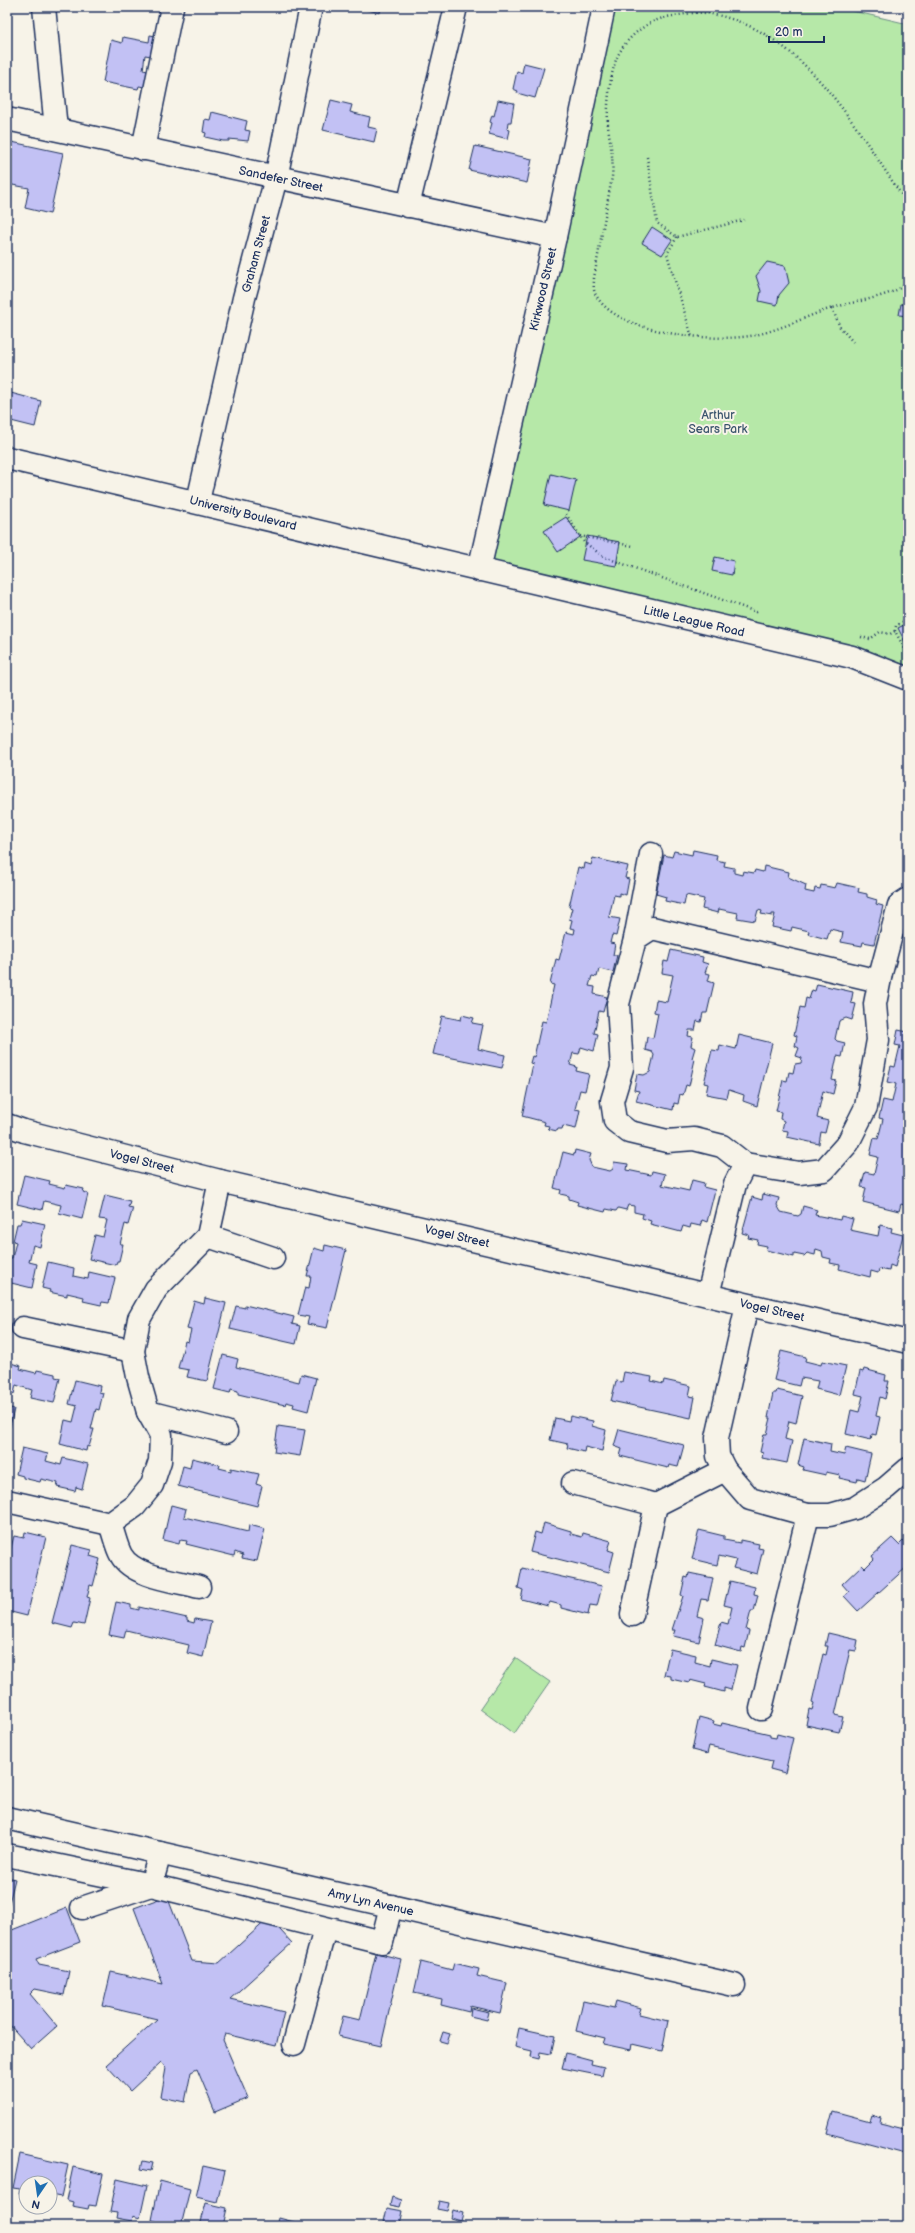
<svg xmlns="http://www.w3.org/2000/svg" width="915" height="2233" font-family="'Balsamiq Sans',sans-serif">
	<style>
		.green { fill: #b6e8a8; stroke: #688c83 }
		.building { fill: #c2c1f4; stroke: #1b2f5e }
		.lines { fill: none; stroke-linecap: round; stroke-linejoin: round }
		.minor-casing { stroke: #1b2f5e; stroke-width: 25 }
		.path { stroke: #1b2f5e; stroke-width: 2.5; stroke-dasharray: 1 3; stroke-linecap: butt }
		.minor { stroke: #f7f3e8; stroke-width: 22 }
		.labels { text-anchor: middle; stroke-width: 4; stroke-linejoin: round; paint-order: stroke }
		.street-label { font-size: 12px; fill: #1b2f5e; stroke: #f7f3e8 }
		.park-label { font-size: 12px; fill: #3a546d; stroke: #f7f3e8 }
	</style>
	<rect width="100%" height="100%" fill="#f7f3e8"/>
	<filter id="ink" filterUnits="userSpaceOnUse"><feTurbulence type="fractalNoise" baseFrequency=".025" numOctaves="2"/><feDisplacementMap in="SourceGraphic" scale="8" xChannelSelector="R" yChannelSelector="G"/><feConvolveMatrix kernelMatrix="1 2 1 2 8 2 1 2 1" color-interpolation-filters="sRGB"/></filter>
	<g filter="url(#ink)">
		<g class="green">
			<path d="M615,7H836L908,24V668L493,561Z"/>
			<path d="M515,1658L550,1682L514,1734L480,1709Z"/>
		</g>
		<g class="building">
			<path d="M356,7H381L380,13Z"/>
			<path d="M150,35L161,37L157,57L145,55L143,70L153,72L150,88L139,86L138,89L103,82L111,40L122,43L123,37L149,42Z"/>
			<path d="M524,63L544,68L535,98L517,93L518,91L513,89L517,71L522,73Z"/>
			<path d="M331,100L352,105L350,112L370,117L368,127L377,129L374,142L323,130Z"/>
			<path d="M498,100L514,103L511,122H508L507,129L510,130L508,139L489,134L492,123L490,122L492,115L494,116Z"/>
			<path d="M212,112L247,121L245,130L250,131L248,141L229,139V141H223L205,137L206,133L203,132L205,119L210,120Z"/>
			<path d="M7,141L63,153L50,214L25,208L29,188L7,184Z"/>
			<path d="M475,146L532,159L527,183L469,170Z"/>
			<path d="M652,227L672,240L662,255L642,243Z"/>
			<path d="M767,262L785,266L789,283L779,295L777,305L759,301L761,291L756,276Z"/>
			<path d="M901,304L908,305V316L899,315Z"/>
			<path d="M7,392L41,401L35,427L7,420Z"/>
			<path d="M551,474L576,480L569,511L544,505Z"/>
			<path d="M566,517L580,537L558,552L544,531Z"/>
			<path d="M587,536L620,542L616,566L582,560Z"/>
			<path d="M715,557L734,561L732,575L712,571Z"/>
			<path d="M908,623V648L898,628Z"/>
			<path d="M693,850L717,855L716,860L725,862L724,866L734,868V873L742,875L743,871L754,873L755,870L763,872L764,866L789,872L788,877L806,885L805,891L814,893L815,888L820,889L821,885L835,888L837,883L859,888L858,892L867,894V897L877,900L876,904L883,906L874,944L863,942L862,946L841,942L843,932L830,929L827,939L808,934L809,931L792,927L791,931L772,927L775,914H772V916L761,914L762,911L758,910L755,921L737,918L738,913L719,909L718,913L702,909L704,899L686,895L684,905L665,901L666,897L656,894L664,855L672,857L674,851L692,855Z"/>
			<path d="M593,858L628,866L625,878L629,879L626,895L619,893V896L614,895L609,917L620,919L616,936L612,935L610,943L615,944L613,955H617L613,972L599,969L597,977L592,976L589,986L595,987L594,994L607,997L603,1012L599,1011L594,1033L598,1034L594,1051L581,1047L579,1054L573,1053L570,1065L577,1067L576,1071L589,1074L585,1091L580,1090L575,1109L580,1110L576,1129L563,1126L562,1129H558L557,1131L548,1129L549,1126L544,1125L545,1122L522,1116L533,1064L530,1063L532,1056L534,1057L542,1021L546,1022L554,985L550,984L556,959L559,960L566,932L574,934L575,929L570,928L572,920L569,919L572,908L569,907L578,867L584,869L585,863L591,865Z"/>
			<path d="M671,950L703,957L702,962L708,964L705,973L710,974L708,981L714,983L707,1013H703L701,1022L697,1021L695,1030H689L688,1036L693,1037L691,1046L695,1048L692,1058L695,1059L689,1086L686,1085L683,1095L680,1094L678,1104L674,1103L673,1110L636,1101L639,1091L634,1090L637,1074L644,1075L650,1072L654,1055L652,1052L645,1050L647,1037L653,1038L658,1013L654,1012L656,1000L667,1002L673,975L662,973L664,961L668,962Z"/>
			<path d="M817,984L853,992L851,1003L856,1004L852,1020L846,1018L839,1021L835,1039L837,1041L845,1043L842,1057L837,1056L832,1080L836,1081L833,1094L823,1091L817,1118L828,1121L825,1133L821,1132L819,1144L787,1137L788,1131L782,1130L784,1121L780,1119L781,1112L776,1111L783,1080L787,1081L789,1072L793,1073L795,1064L801,1063L802,1058L796,1056L799,1048L795,1046L797,1036L794,1035L800,1007L804,1008L806,998L809,999L812,990L815,991Z"/>
			<path d="M462,1015L474,1018L472,1023L483,1025L478,1049L505,1055L502,1068L433,1054L442,1016L461,1020Z"/>
			<path d="M898,1030L908,1032V1199L907,1206L901,1204L899,1211L863,1202L866,1188L861,1187L865,1172L874,1174L878,1157L870,1155L874,1138L878,1139L883,1119L879,1118L883,1100L892,1102L896,1084L887,1082L891,1066L895,1067L900,1046L895,1045Z"/>
			<path d="M739,1035L772,1043L757,1106L743,1101L744,1095L729,1090L727,1098L706,1094L708,1084L704,1083L712,1050L719,1051L720,1045L736,1049Z"/>
			<path d="M575,1150L591,1154L589,1160L592,1167L610,1171L613,1169L614,1162L628,1164L627,1170L651,1175L652,1171L665,1174L662,1185L689,1191L692,1180L704,1183L703,1187L715,1190L707,1222L702,1220L700,1226L691,1224L690,1228L683,1226L681,1232L650,1224L651,1221L642,1218L643,1214L634,1212V1206L628,1205L626,1210L618,1208L616,1211L606,1209L605,1212L577,1205L578,1202L569,1199V1196L560,1194L561,1190L554,1188L563,1152L574,1155Z"/>
			<path d="M24,1175L50,1181L49,1184L65,1188L66,1185L84,1189L83,1192L88,1194L82,1219L59,1213L61,1205L44,1201L42,1210L17,1204Z"/>
			<path d="M763,1194L779,1198L777,1205L781,1212L798,1216L801,1214L803,1206L817,1210L815,1215L840,1220L841,1216L853,1219L850,1230L878,1236L880,1225L892,1228L891,1232L903,1235L895,1267L890,1265L889,1271L879,1269L878,1273L871,1271L870,1277L839,1269L840,1265L830,1263L831,1259L823,1257L822,1251L816,1249L815,1255L807,1253L804,1256L794,1254V1257L766,1250L767,1246L757,1244L758,1240L748,1238L749,1235L742,1233L752,1197L762,1200Z"/>
			<path d="M105,1195L130,1201L128,1207L133,1208L128,1225L125,1224L120,1244H123L119,1261H117L116,1265L89,1259L95,1235L103,1237L107,1220L99,1219Z"/>
			<path d="M22,1219L45,1224L40,1247L33,1245L29,1262L37,1264L32,1288L7,1282L9,1258H12L16,1242L13,1241L17,1224H20Z"/>
			<path d="M325,1245L346,1250L327,1328L307,1324L309,1317L298,1315L305,1287L309,1288L311,1276H307L314,1248L324,1251Z"/>
			<path d="M48,1262L74,1268L73,1276L88,1279L89,1272L115,1278L109,1303L102,1302L101,1305L83,1301L84,1297L67,1293V1296L49,1292L50,1290L42,1288Z"/>
			<path d="M205,1298L226,1303L207,1381L187,1377L189,1370L178,1368L185,1341L188,1342L191,1330L187,1329L194,1301L204,1304Z"/>
			<path d="M245,1305L294,1317L292,1324L300,1326L296,1344L230,1329L236,1306L245,1308Z"/>
			<path d="M781,1351L806,1357L805,1361L821,1365L822,1361L846,1366L839,1395L816,1389L818,1381L801,1378L799,1386L774,1380Z"/>
			<path d="M223,1355L238,1359L236,1367L299,1382L301,1374L316,1378L308,1411L293,1407L294,1404L286,1402L285,1405L238,1394V1391L231,1389L230,1393L214,1389Z"/>
			<path d="M7,1362L21,1366L20,1369L36,1373L37,1370L55,1374V1377L60,1378L54,1403L30,1398L32,1390L16,1385L14,1394L7,1393Z"/>
			<path d="M864,1369L886,1375L885,1381H889L885,1399L880,1397L876,1416L880,1417L876,1435L872,1434L871,1440L846,1434L851,1410L859,1412L863,1396L855,1394L860,1371L863,1372Z"/>
			<path d="M624,1372L652,1377L651,1381L663,1384L664,1380L691,1386L689,1396L695,1397L691,1418L611,1401L616,1381L622,1382Z"/>
			<path d="M75,1380L100,1386L99,1392L103,1393L99,1410L96,1409L91,1429H94L89,1447L87,1446L86,1451L60,1444L65,1420L73,1422L77,1406L69,1404Z"/>
			<path d="M777,1390L802,1396L796,1423L789,1421L785,1439L792,1441L787,1463L762,1458L763,1453L760,1452L764,1434H767L771,1418H768L773,1393H776Z"/>
			<path d="M7,1407L14,1409L9,1431L7,1430Z"/>
			<path d="M570,1416L593,1421L592,1426L606,1430L602,1451L585,1447L584,1452L567,1448L568,1444L550,1440L555,1418L569,1421Z"/>
			<path d="M278,1426L305,1430L300,1456L274,1452Z"/>
			<path d="M619,1429L684,1445L678,1467L669,1465L668,1468L620,1456L622,1449L614,1446Z"/>
			<path d="M804,1438L831,1444L830,1452L844,1455L846,1448L871,1454L865,1480L858,1478L857,1482L839,1478L840,1475L826,1472V1475L803,1470L804,1467L798,1465Z"/>
			<path d="M22,1448L48,1454L46,1461L61,1465L63,1458L88,1464L82,1489L76,1487L75,1491L57,1487L58,1483L41,1479L40,1482L23,1478V1476L16,1474Z"/>
			<path d="M192,1458L220,1465L219,1468L231,1471V1468L259,1474L256,1484L262,1486L257,1506L178,1486L183,1466L190,1468Z"/>
			<path d="M171,1505L186,1509L184,1517L248,1532L249,1525L265,1529L257,1561L242,1558L243,1555L235,1552L234,1556L186,1544L187,1541L180,1540L179,1544L163,1540Z"/>
			<path d="M544,1523L571,1531V1534L582,1537L583,1533L611,1541L608,1550L614,1552L609,1572L530,1552L535,1532L541,1534Z"/>
			<path d="M699,1530L724,1536V1540L740,1543V1540L759,1544L758,1548L763,1549L757,1574L733,1568L736,1560L719,1556L717,1565L692,1559Z"/>
			<path d="M25,1532L46,1537L27,1616L7,1611V1575L11,1564L7,1563L14,1536L24,1538Z"/>
			<path d="M892,1538L899,1545L903,1541L908,1546V1566L858,1611L844,1596L849,1592L842,1584L862,1565L865,1568L874,1559L872,1556Z"/>
			<path d="M72,1545L92,1550L90,1556L100,1559L93,1586L90,1585L87,1597L90,1598L84,1625L74,1623L72,1628L52,1623Z"/>
			<path d="M522,1568L602,1586L597,1606L590,1605L588,1615L561,1608V1605L550,1602L548,1606L521,1599L523,1590L518,1588Z"/>
			<path d="M689,1573L713,1578L708,1600L701,1599L697,1616L704,1618L699,1642L673,1636L675,1630H672L683,1596L681,1595L685,1577L688,1578Z"/>
			<path d="M730,1581L755,1587L754,1594L758,1595L754,1611H751L746,1630L749,1631L745,1648L742,1647L741,1652L715,1645L721,1622L728,1624L732,1607L724,1605Z"/>
			<path d="M116,1602L131,1605V1608L139,1610V1607L187,1618V1621L194,1623L195,1619L211,1622L203,1657L187,1653L189,1645L126,1630L124,1638L109,1635Z"/>
			<path d="M828,1633L858,1640L856,1651L850,1650L835,1715L843,1717L839,1732L806,1725L809,1709L812,1710L814,1703L812,1702L823,1654L826,1655L828,1646H825Z"/>
			<path d="M670,1649L696,1655L695,1662L710,1666L711,1659L737,1665L731,1690L724,1688V1692L705,1687L706,1684L690,1680L689,1683L671,1679V1676L664,1675Z"/>
			<path d="M699,1717L714,1721L713,1724L721,1726L722,1723L770,1734V1737L776,1738L777,1734L793,1738L785,1773L770,1769L772,1761L709,1746L707,1754L692,1750Z"/>
			<path d="M7,1877L15,1879L7,1911Z"/>
			<path d="M167,1896L192,1961L219,1963L269,1918L292,1943L230,1999L284,2012L276,2046L225,2034L223,2040L248,2098L215,2112L197,2069L191,2072L185,2102L161,2097L166,2068L161,2062L130,2091L106,2065L157,2019L103,2006L111,1972L163,1984L134,1908Z"/>
			<path d="M67,1908L80,1942L36,1959L39,1965L69,1971L64,1995L35,1989L30,1994L57,2026L31,2049L7,2022V1932Z"/>
			<path d="M376,1953L401,1959L381,2046L338,2036L343,2016L360,2020Z"/>
			<path d="M421,1962L452,1970L454,1963L479,1969L477,1976L507,1983L500,2013L470,2006L469,2012L441,2005L442,1999L414,1993Z"/>
			<path d="M583,2001L614,2008L616,2001L641,2008L639,2014L668,2021L662,2051L632,2044L631,2050L603,2044L605,2038L576,2031Z"/>
			<path d="M471,2008L489,2012L487,2020L470,2016Z"/>
			<path d="M519,2028L555,2036L551,2054L540,2052L539,2059L531,2057L532,2051L515,2047Z"/>
			<path d="M443,2032L450,2034L447,2043L440,2041Z"/>
			<path d="M566,2053L592,2060L591,2064L604,2067L602,2076L562,2068Z"/>
			<path d="M833,2111L870,2121L872,2115L881,2118L880,2123L908,2130L905,2154L827,2133Z"/>
			<path d="M20,2154L68,2165L61,2197L50,2195V2183H26V2195L19,2193L20,2189L13,2188Z"/>
			<path d="M143,2161L153,2163L151,2171L141,2169Z"/>
			<path d="M203,2166L225,2171L217,2202L196,2197Z"/>
			<path d="M73,2167L103,2174L96,2206L89,2205L88,2209L72,2206L73,2202L66,2200Z"/>
			<path d="M117,2179L147,2186L140,2218L133,2216L132,2221L116,2218L117,2213L110,2212Z"/>
			<path d="M160,2181L190,2189L181,2226H172L152,2220Z"/>
			<path d="M392,2197L402,2200L400,2207L390,2205Z"/>
			<path d="M439,2201L449,2203L447,2211L437,2209Z"/>
			<path d="M206,2203L227,2208L223,2226H200Z"/>
			<path d="M387,2208L403,2211L400,2225L384,2222Z"/>
			<path d="M453,2210L463,2213L461,2221L451,2218Z"/>
			<path d="M279,2218L294,2222L293,2226H277Z"/>
		</g>
		<g class="lines">
			<g class="minor-casing">
				<g id="minor">
					<path d="M44,7L56,129"/>
					<path d="M7,119L555,237"/>
					<path d="M143,149L172,7"/>
					<path d="M408,206L456,7"/>
					<path d="M7,458C289,522 570,592 852,657L908,679"/>
					<path d="M198,501L244,298L276,178L311,7"/>
					<path d="M479,570L555,237L604,7"/>
					<path d="M635,939L651,854"/>
					<path d="M7,1125L24,1131L220,1181L908,1342"/>
					<path d="M745,1164L722,1146L694,1139L667,1141L629,1132L615,1121L612,1101L622,1068L618,1004L635,939L652,928L879,981"/>
					<path d="M208,1236L273,1258"/>
					<path d="M708,1295L735,1184L745,1164L799,1173L824,1170L848,1143L866,1107L878,1040L875,1004L881,973L899,905L908,899"/>
					<path d="M747,1305L717,1438L718,1456L725,1470L750,1499L808,1515H830L855,1508L886,1488L908,1469"/>
					<path d="M23,1328L133,1351"/>
					<path d="M148,1412L226,1432"/>
					<path d="M573,1483L656,1505L725,1470"/>
					<path d="M7,1501L110,1524L135,1506L152,1485L160,1461L161,1435L148,1412L138,1377L133,1351L139,1319L156,1289L208,1236L220,1181"/>
					<path d="M110,1524C114,1534 116,1546 121,1555C133,1577 177,1581 199,1587"/>
					<path d="M632,1615L656,1505"/>
					<path d="M761,1709L808,1515"/>
					<path d="M7,1818L734,1985"/>
					<path d="M7,1855L151,1885L382,1942L391,1906"/>
					<path d="M82,1908L151,1885L160,1853"/>
					<path d="M294,2044L325,1929"/>
				</g>
			</g>
			<g class="path">
				<path d="M647,157L657,223L677,237L744,220"/>
				<path d="M908,204C857,132 807,32 712,14C700,11 685,14 673,16C647,19 621,40 614,66C609,84 607,106 608,126C610,143 614,159 612,177L594,278C594,283 593,289 595,293C613,334 712,342 750,336C780,331 807,315 836,307C859,300 888,298 908,283"/>
				<path d="M677,237L667,254L692,337"/>
				<path d="M832,308L840,327L853,342"/>
				<path d="M566,514L584,542L604,557L759,613"/>
				<path d="M580,536L633,546"/>
				<path d="M895,631L896,626L908,619"/>
				<path d="M861,637L870,639L880,632L890,634L895,631L908,655"/>
			</g>
			<use href="#minor" class="minor"/>
		</g>
	</g>
	<g class="labels">
		<g class="street-label">
			<text transform="translate(281 179) rotate(12)" y="4">Sandefer Street</text>
			<text transform="translate(256 254) rotate(-75)" y="4">Graham Street</text>
			<text transform="translate(543 289) rotate(-77)" y="4">Kirkwood Street</text>
			<text transform="translate(243 513) rotate(14)" y="4">University Boulevard</text>
			<text transform="translate(694 621) rotate(13)" y="4">Little League Road</text>
			<text transform="translate(142 1161) rotate(14)" y="4">Vogel Street</text>
			<text transform="translate(457 1236) rotate(13)" y="4">Vogel Street</text>
			<text transform="translate(772 1310) rotate(13)" y="4">Vogel Street</text>
			<text transform="translate(371 1902) rotate(13)" y="4">Amy Lyn Avenue</text>
		</g>
		<g class="park-label">
			<text x="718" y="419">Arthur<tspan x="718" dy="14">Sears Park</tspan></text>
		</g>
	</g>
	<rect width="915" height="2233" fill="none" stroke="#f7f3e8" stroke-width="24"/>
	<rect x="12" y="12" width="891" height="2209" fill="none" stroke="#1b2f5e" stroke-width="1.5" filter="url(#ink)"/>
	<g transform="translate(38 2195) rotate(193)"><circle r="19" fill="#f7f3e8" stroke="#9fa5b1"/>
	<path d="M0-3L7 15L0 10L-7 15Z" fill="#1f6fb2"/>
	<text y="-6" font-size="11" font-weight="bold" text-anchor="middle" fill="#1b2f5e">N</text>
	</g>
	<path d="M769 36v6h55v-6" fill="none" stroke="#1b2f5e" stroke-width="2"/>
	<text x="775" y="36" font-size="12" fill="#1b2f5e" stroke="#f7f3e8" stroke-width="3" paint-order="stroke">20 m</text>
</svg>
